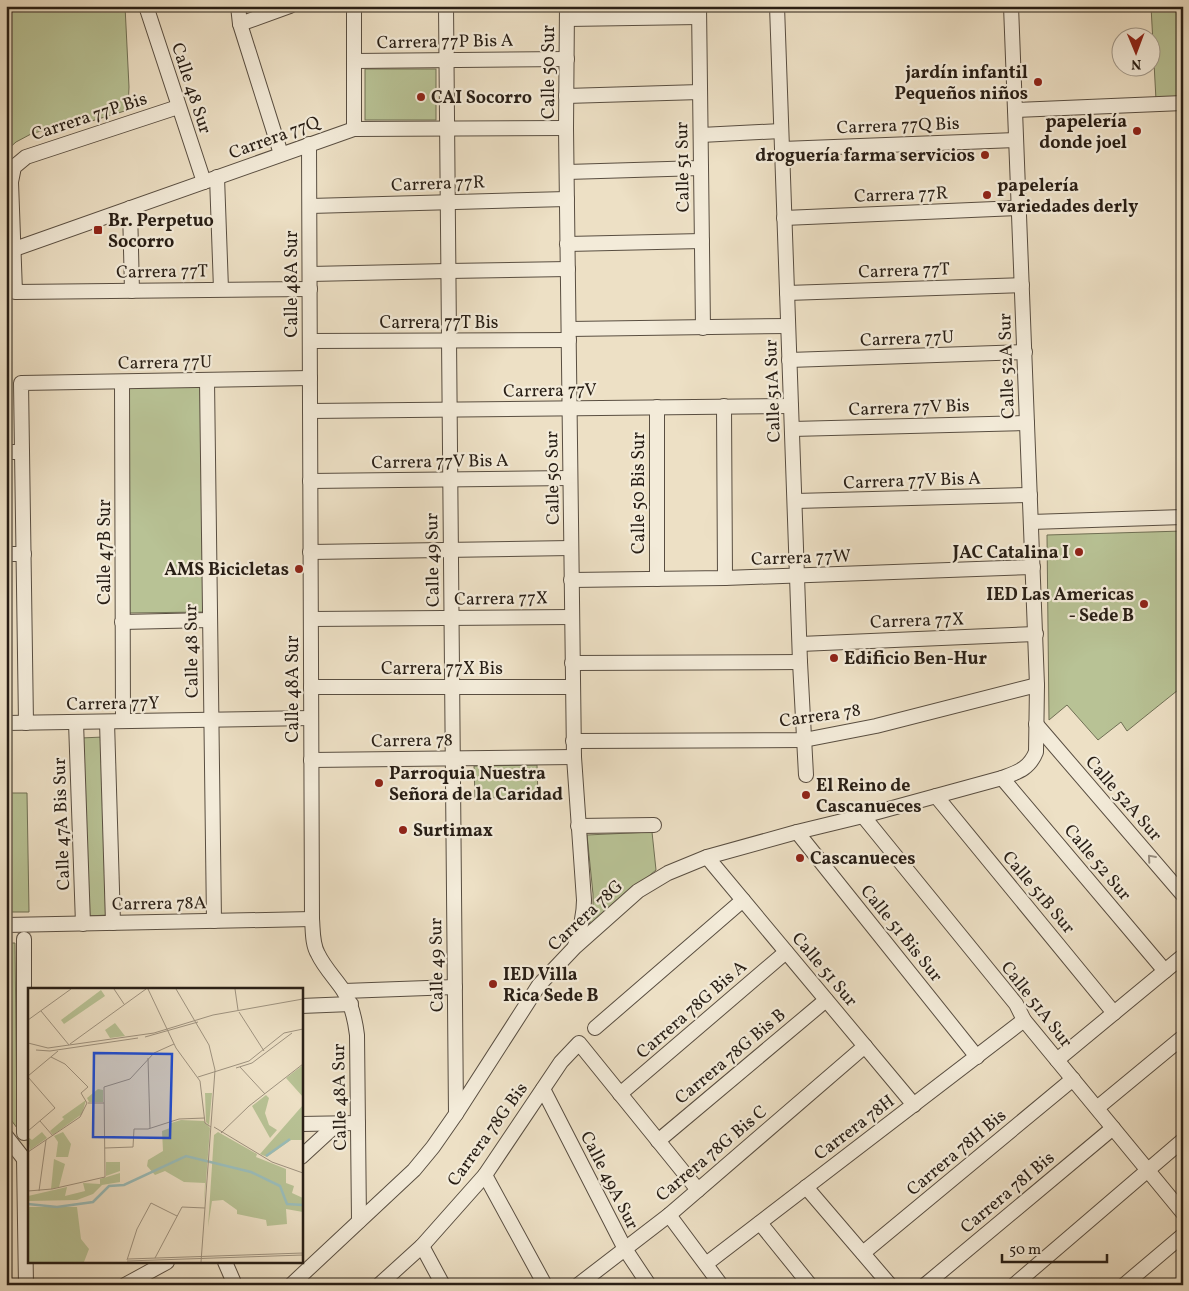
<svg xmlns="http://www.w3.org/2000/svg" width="1189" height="1291" font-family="Vollkorn,serif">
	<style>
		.green { fill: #b8c295; stroke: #707055 }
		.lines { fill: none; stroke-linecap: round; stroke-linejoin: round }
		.minor-casing { stroke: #594e41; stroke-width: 16 }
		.minor { stroke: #f3ebd9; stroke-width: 14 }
		.oneway { stroke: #988f81 }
		.poi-dot { fill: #8f2418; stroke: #f3ebd9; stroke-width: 2 }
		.labels { text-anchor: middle; stroke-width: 4.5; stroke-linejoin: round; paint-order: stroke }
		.street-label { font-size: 18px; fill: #281e15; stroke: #f3ebd9 }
		.poi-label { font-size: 18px; font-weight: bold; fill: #281e15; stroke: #f3ebd9; text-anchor: start }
		.inset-river { fill: none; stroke: #9abcb9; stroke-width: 2.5 }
		.inset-road { fill: none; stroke: #9e927f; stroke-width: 1 }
		.view { fill: #1d4ed8; fill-opacity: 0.15; stroke: #1d4ed8; stroke-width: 2.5 }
		.inset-edge { fill: none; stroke: #281e15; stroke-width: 2.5 }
	</style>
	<rect width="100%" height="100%" fill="#ede0c5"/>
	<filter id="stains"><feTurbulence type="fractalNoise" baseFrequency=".004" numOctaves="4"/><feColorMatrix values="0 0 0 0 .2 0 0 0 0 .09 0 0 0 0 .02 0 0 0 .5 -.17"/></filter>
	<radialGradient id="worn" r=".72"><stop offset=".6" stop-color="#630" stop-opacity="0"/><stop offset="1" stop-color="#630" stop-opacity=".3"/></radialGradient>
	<g class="green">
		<path d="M6,6H125L129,87L128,110L75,126L51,128L31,134L16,142L6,151Z"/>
		<path d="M1151,6H1183V99L1156,100Z"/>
		<rect x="365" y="69" width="71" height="51"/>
		<path d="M201,387L203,612L128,613L126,388Z"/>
		<path d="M1183,531V686L1127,731L1121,722L1098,740L1067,705L1049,720L1047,535Z"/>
		<path d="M103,737L108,915L87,916L81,738Z"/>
		<path d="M537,765L538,797L475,798L474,766Z"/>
		<path d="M6,793H27L29,912H6Z"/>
		<path d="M652,832L656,870L589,926L593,909V894L587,835Z"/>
		<path d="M6,943H15L17,1128L6,1113Z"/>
	</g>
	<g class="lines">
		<g class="minor-casing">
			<g id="minor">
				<path d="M146,6L204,182"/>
				<path d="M238,6L240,24L281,154"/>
				<path d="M354,6V129"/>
				<path d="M446,6L456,1114"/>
				<path d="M567,6L566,128L574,757L584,900C584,916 580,931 575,946"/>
				<path d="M699,6L703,328"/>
				<path d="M777,6L800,662L806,775"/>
				<path d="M567,19L699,17"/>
				<path d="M240,24L290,6"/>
				<path d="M354,61L567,59"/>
				<path d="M566,96L700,92"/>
				<path d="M178,107L26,157L14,167L11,182L15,292L310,289"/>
				<path d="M1015,110L1183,103"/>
				<path d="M701,135L781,131"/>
				<path d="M309,144L312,919C313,930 312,944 318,954C324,967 335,978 343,990C352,1004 355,1019 357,1035L359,1221"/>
				<path d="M782,149L1016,140"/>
				<path d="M567,172L701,168"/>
				<path d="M217,177L221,289"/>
				<path d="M310,206L567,199"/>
				<path d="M130,208L132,291"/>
				<path d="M784,218L1019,208"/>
				<path d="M567,244L702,241"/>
				<path d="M6,252L354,129L566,128"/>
				<path d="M310,274L448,271L568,269"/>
				<path d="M787,293L1022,285"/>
				<path d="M569,329L788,326"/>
				<path d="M310,341L569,340"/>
				<path d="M789,360L1025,352"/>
				<path d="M207,380L214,921"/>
				<path d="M122,382L123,721"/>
				<path d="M724,406L725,578"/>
				<path d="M310,411L791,406"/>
				<path d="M792,429L1027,423"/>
				<path d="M6,452H22"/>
				<path d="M310,481L570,478"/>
				<path d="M795,501L1030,495"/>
				<path d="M1031,522L1183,517"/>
				<path d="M310,552L571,548"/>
				<path d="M6,554H24"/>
				<path d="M657,579V407"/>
				<path d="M571,580L725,578L1033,567"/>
				<path d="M311,619L572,617"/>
				<path d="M122,622L210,620"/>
				<path d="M800,644L1036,634"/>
				<path d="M572,663L800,662"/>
				<path d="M311,687H573"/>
				<path d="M76,722L83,924"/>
				<path d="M107,722L113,923"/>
				<path d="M6,723L311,718"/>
				<path d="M26,723L21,383L310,378"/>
				<path d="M1036,724L1183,895"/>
				<path d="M573,741L804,740L876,726L1037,685"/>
				<path d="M311,760L574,757"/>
				<path d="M1002,778L1165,971"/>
				<path d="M936,796L1114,1013"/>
				<path d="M863,816L1016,1004L1024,1020L1183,1213"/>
				<path d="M578,826L654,825"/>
				<path d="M797,832L977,1057"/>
				<path d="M707,857L914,1105"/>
				<path d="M6,925L312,919"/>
				<path d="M344,991L455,987"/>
				<path d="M301,1006L351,1004"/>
				<path d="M595,1028L743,900"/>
				<path d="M1057,1060L1183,956"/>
				<path d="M543,1089L625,1249L649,1285"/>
				<path d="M620,1094L786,952"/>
				<path d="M1097,1108L1183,1037"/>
				<path d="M301,1124L358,1123"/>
				<path d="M24,1133V939"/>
				<path d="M6,1136L24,1159L26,1285"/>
				<path d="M658,1141L826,1000"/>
				<path d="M301,1157L338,1123"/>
				<path d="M485,1175L545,1285"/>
				<path d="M806,1187L890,1285"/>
				<path d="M669,1215L721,1285"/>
				<path d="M760,1223L810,1285"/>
				<path d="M422,1246L443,1285"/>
				<path d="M863,1253L1073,1079"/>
				<path d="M225,1262L235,1285"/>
				<path d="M706,1264L1024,1020"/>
				<path d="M125,1285L167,1262"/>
				<path d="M291,1285L414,1170L433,1147L456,1114L539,985L575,947L638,891L668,873L707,857L797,832L863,816L1002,778C1018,772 1029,769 1036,752L1037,685L1011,6"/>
				<path d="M379,1285L422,1246L485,1175L561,1062L579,1043L698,1190"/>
				<path d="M578,1285L669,1215L698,1190L865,1046"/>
				<path d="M925,1285L1113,1128"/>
				<path d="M1014,1285L1183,1140"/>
				<path d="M1124,1285L1183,1235"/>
			</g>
		</g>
		<use href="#minor" class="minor"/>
	</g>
	<defs><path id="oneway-chevron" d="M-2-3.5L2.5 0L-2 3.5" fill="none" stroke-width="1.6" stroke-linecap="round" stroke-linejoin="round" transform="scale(1.25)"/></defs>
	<use class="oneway" href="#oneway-chevron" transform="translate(1151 858) rotate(-131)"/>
	<g class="poi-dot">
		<circle cx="1038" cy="82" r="5"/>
		<circle cx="421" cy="97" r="5"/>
		<circle cx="1137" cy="131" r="5"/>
		<circle cx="985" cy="155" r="5"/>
		<circle cx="987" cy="195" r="5"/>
		<rect x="93" y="225" width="10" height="10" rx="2.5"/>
		<circle cx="1079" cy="552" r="5"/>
		<circle cx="299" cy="569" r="5"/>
		<circle cx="1144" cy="604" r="5"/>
		<circle cx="834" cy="658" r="5"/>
		<circle cx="379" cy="783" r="5"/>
		<circle cx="806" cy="795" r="5"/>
		<circle cx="403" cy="830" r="5"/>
		<circle cx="800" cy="858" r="5"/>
		<circle cx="493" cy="984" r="5"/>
	</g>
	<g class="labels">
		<g class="street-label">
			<text transform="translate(445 41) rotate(-1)" y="6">Carrera 77P Bis A</text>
			<text transform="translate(548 72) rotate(-90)" y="6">Calle 50 Sur</text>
			<text transform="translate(192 88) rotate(72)" y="6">Calle 48 Sur</text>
			<text transform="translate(89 116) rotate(-18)" y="6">Carrera 77P Bis</text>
			<text transform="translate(898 125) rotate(-2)" y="6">Carrera 77Q Bis</text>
			<text transform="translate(274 137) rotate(-20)" y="6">Carrera 77Q</text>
			<text transform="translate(682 167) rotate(-91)" y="6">Calle 51 Sur</text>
			<text transform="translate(438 183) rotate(-2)" y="6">Carrera 77R</text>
			<text transform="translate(901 194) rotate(-2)" y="6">Carrera 77R</text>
			<text transform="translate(904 270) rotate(-2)" y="6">Carrera 77T</text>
			<text transform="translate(162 271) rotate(-1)" y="6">Carrera 77T</text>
			<text transform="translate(291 284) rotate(-90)" y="6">Calle 48A Sur</text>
			<text x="439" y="328">Carrera 77T Bis</text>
			<text transform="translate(907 338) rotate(-2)" y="6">Carrera 77U</text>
			<text transform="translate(165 362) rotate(-1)" y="6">Carrera 77U</text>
			<text transform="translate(1006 366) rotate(-92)" y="6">Calle 52A Sur</text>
			<text transform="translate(550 390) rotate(-1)" y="6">Carrera 77V</text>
			<text transform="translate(772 391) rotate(-92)" y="6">Calle 51A Sur</text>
			<text transform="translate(909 407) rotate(-2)" y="6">Carrera 77V Bis</text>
			<text transform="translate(440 461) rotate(-1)" y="6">Carrera 77V Bis A</text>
			<text transform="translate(552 478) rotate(-91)" y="6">Calle 50 Sur</text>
			<text transform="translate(912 480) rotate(-2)" y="6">Carrera 77V Bis A</text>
			<text transform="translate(638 493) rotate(-90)" y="6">Calle 50 Bis Sur</text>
			<text transform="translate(104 552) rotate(-90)" y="6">Calle 47B Sur</text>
			<text transform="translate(801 557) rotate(-2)" y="6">Carrera 77W</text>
			<text transform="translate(432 560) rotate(-91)" y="6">Calle 49 Sur</text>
			<text transform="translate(501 598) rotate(-1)" y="6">Carrera 77X</text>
			<text transform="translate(917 620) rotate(-2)" y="6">Carrera 77X</text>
			<text transform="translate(191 651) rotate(-91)" y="6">Calle 48 Sur</text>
			<text x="442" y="674">Carrera 77X Bis</text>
			<text transform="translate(292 689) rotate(-90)" y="6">Calle 48A Sur</text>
			<text transform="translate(113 703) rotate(-1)" y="6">Carrera 77Y</text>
			<text transform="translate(820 715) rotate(-8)" y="6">Carrera 78</text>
			<text transform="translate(412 740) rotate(-1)" y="6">Carrera 78</text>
			<text transform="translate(1124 798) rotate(49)" y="6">Calle 52A Sur</text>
			<text transform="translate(61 824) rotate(-92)" y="6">Calle 47A Bis Sur</text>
			<text transform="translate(1098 862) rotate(50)" y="6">Calle 52 Sur</text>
			<text transform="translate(1039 892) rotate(50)" y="6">Calle 51B Sur</text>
			<text transform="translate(159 903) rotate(-1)" y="6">Carrera 78A</text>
			<text transform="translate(585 915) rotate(-43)" y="6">Carrera 78G</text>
			<text transform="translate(902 933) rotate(51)" y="6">Calle 51 Bis Sur</text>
			<text transform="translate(436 965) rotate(-91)" y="6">Calle 49 Sur</text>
			<text transform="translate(825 969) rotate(50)" y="6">Calle 51 Sur</text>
			<text transform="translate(1037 1004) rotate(52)" y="6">Calle 51A Sur</text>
			<text transform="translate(691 1009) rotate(-41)" y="6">Carrera 78G Bis A</text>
			<text transform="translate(730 1056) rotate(-40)" y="6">Carrera 78G Bis B</text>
			<text transform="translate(339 1097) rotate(-91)" y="6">Calle 48A Sur</text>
			<text transform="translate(854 1127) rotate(-37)" y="6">Carrera 78H</text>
			<text transform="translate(487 1134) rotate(-54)" y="6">Carrera 78G Bis</text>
			<text transform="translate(956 1152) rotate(-40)" y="6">Carrera 78H Bis</text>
			<text transform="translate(711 1153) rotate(-40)" y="6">Carrera 78G Bis C</text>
			<text transform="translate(610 1180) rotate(63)" y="6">Calle 49A Sur</text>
			<text transform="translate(1007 1192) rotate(-40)" y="6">Carrera 78I Bis</text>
		</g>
		<g class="poi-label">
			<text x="1028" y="78" text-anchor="end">jardín infantil<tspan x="1028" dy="21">Pequeños niños</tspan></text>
			<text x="431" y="103">CAI Socorro</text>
			<text x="1127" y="127" text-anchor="end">papelería<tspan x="1127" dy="21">donde joel</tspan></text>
			<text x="975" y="161" text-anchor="end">droguería farma servicios</text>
			<text x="997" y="191">papelería<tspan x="997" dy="21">variedades derly</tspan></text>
			<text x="108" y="226">Br. Perpetuo<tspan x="108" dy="21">Socorro</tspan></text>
			<text x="1069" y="558" text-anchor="end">JAC Catalina I</text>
			<text x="289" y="575" text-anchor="end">AMS Bicicletas</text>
			<text x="1134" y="600" text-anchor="end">IED Las Americas<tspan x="1134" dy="21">- Sede B</tspan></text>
			<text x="844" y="664">Edificio Ben-Hur</text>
			<text x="389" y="779">Parroquia Nuestra<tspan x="389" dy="21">Señora de la Caridad</tspan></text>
			<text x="816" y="791">El Reino de<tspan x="816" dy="21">Cascanueces</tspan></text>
			<text x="413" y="836">Surtimax</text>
			<text x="810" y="864">Cascanueces</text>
			<text x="503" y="980">IED Villa<tspan x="503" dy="21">Rica Sede B</tspan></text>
		</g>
	</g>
	<g transform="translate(28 988)">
		<rect width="275" height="275" fill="#ede0c5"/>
		<path d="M73,2L77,8L36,36L33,32ZM87,35L97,48L82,50L77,42ZM275,77V109L258,90ZM70,101L75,102V114H61L59,110ZM177,105H184L181,137L178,134ZM238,107L241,110L237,125L241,137L249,142L242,150L224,118ZM58,112L54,126L25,147L22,143L36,131L34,129ZM275,117V152H263L239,169L232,166ZM153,132L176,133L182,140L176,219L177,195L156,194L137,183L127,187L119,178L120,172L135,163L134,143L142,140L143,135ZM14,144L19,150L2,162L0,149L4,152ZM35,144L43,156L40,169H28L30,154L26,148ZM190,144L229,166L228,169L258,181V195L266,198L264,205L275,210V224L258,221L259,236L239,238L238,232L209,226V222L195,212L184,213L180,239L186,147ZM26,171L37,176L31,199L23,201ZM78,174H92V183L78,188ZM92,185V194L74,197L65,206L49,212L0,213V208L39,199L37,208L57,203L55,195L72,196V191ZM0,219H49L53,251L61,261L56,274H0Z" fill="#b8c295"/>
		<path class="inset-river" d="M238,168L262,151M0,216L29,219L65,214L81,198L96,197L158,168L223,184L252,198L259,216L275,217"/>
		<path class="inset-road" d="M86,1L96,16M120,1L148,60L172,93L177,135L183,139M148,1L181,57L187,82L173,274M207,1L210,22M13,23L41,57M211,24L236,63M0,32L43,1M117,49L170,34M0,55L20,60L126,45L185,27L275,11M42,56L118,1M8,62L22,63L110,50M23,69L37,76L60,99L53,105L59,115M120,70L122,140M212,79L237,106M208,80L224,75L264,45M0,88L30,63M0,89L27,120L0,143M170,89L221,73L256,45L275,41M60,115H76M12,133L25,148M186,139L244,174L275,185M193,145L221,118L275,76M77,160L105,159L106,141H120L151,131L177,130M0,164L52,129L59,115M0,203L24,201L77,189L76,99L102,91L126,65L146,56M11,203L18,152M127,270L154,219L177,220M100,271L275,265M99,272L109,241L123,215L149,228M99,273L275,267"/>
		<path class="view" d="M66,65L144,66L142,150L65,149Z"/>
		<rect width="275" height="275" class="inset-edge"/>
	</g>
	<rect width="1189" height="1291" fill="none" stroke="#ede0c5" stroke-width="25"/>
	<rect x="8" y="8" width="1174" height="1276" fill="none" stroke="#281e15" stroke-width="2.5"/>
	<rect x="12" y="12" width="1164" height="1266" fill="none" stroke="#281e15"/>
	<g transform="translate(1136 52) rotate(179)"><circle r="24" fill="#f3ebd9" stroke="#a2998b"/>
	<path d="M0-4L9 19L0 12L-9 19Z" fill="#8f2418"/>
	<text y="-8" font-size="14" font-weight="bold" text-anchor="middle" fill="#281e15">N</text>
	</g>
	<path d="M1002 1254v8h105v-8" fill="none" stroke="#281e15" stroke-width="2.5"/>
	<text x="1009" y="1254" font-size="15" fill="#281e15" stroke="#f3ebd9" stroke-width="4" paint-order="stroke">50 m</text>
	<rect width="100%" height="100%" filter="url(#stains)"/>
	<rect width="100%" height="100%" fill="url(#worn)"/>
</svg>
